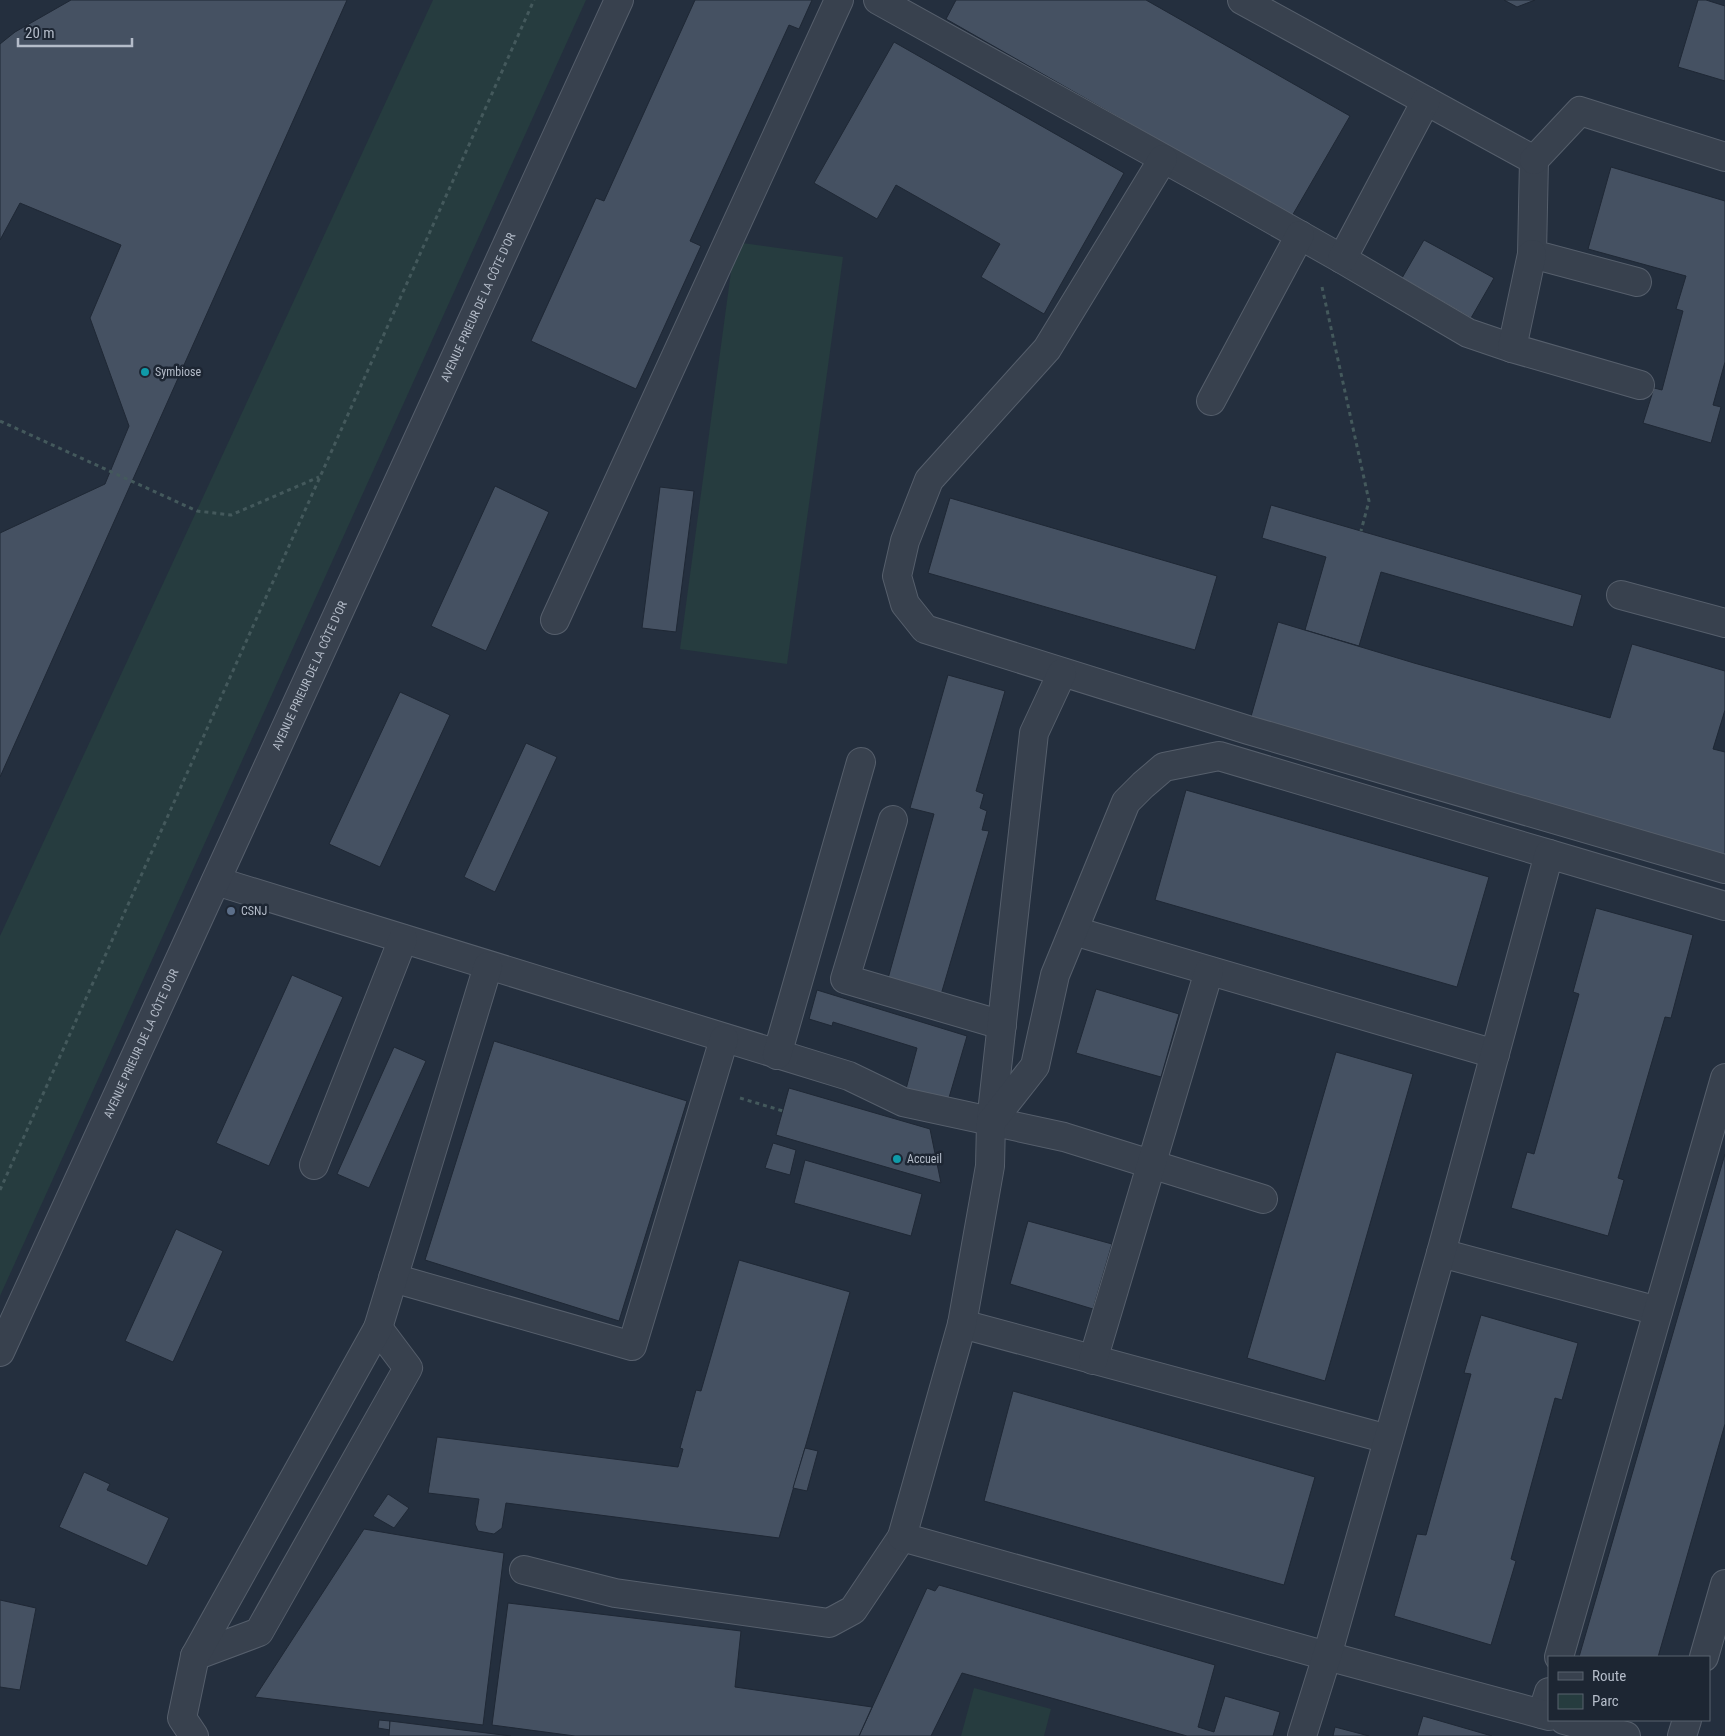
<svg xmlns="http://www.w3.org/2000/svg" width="1725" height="1736" font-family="'Roboto Condensed',sans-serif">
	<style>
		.green { fill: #263c3f }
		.building { fill: #455162; stroke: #1f2835 }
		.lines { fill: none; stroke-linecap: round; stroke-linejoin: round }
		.minor-casing { stroke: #565f6c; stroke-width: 30 }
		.path { stroke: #44595c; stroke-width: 3; stroke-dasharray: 4 4; stroke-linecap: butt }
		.minor { stroke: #38414e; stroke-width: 28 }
		.culture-dot { fill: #0f9aa8; stroke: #1d2633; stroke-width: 2 }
		.service-dot { fill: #5c6f8a; stroke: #1d2633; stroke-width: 2 }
		.labels { text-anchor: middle; stroke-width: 5; stroke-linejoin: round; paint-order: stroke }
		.street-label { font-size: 12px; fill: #b4bcc9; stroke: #1d2633 }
		.poi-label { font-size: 12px; fill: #b4bcc9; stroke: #1d2633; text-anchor: start }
	</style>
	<rect width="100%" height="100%" fill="#242f3e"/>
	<g class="green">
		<path d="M433,0H586L0,1296V936Z"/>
		<path d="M735,242L843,257L787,664L680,649Z"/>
		<path d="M974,1688L1051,1709L1044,1736H961Z"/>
	</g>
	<g class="building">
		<path d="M71,0H347L0,777V533L105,484L129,426L90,318L121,245L20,203L0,240V44L15,32Z"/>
		<path d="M695,0H812L799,29L789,25L690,241L701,246L636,389L531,341L596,198L604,201Z"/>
		<path d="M956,0H1146L1350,116L1292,216L946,19Z"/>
		<path d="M1504,0H1535L1517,7Z"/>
		<path d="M1698,0H1706L1725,6V81L1678,67Z"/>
		<path d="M894,42L1124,173L1044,314L981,277L1000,244L896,185L877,219L814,183Z"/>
		<path d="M1611,167L1725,201V362L1713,405L1721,407L1711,443L1643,423L1654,388L1662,390L1683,311L1676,309L1686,276L1588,249Z"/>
		<path d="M1424,240L1494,278L1471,318L1402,278Z"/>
		<path d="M495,486L549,512L486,651L431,626Z"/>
		<path d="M660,487L694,491L676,632L642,628Z"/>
		<path d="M950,498L1217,576L1195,650L928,573Z"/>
		<path d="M1271,505L1582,595L1573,627L1381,572L1359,646L1305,630L1326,557L1262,538Z"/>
		<path d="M1278,622L1414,663L1610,718L1632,644L1725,671V710L1713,749L1725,752V857L1250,720Z"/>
		<path d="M948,675L1005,691L976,791L984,794L980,808L987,811L982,830L989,831L940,998L887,982L934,814L910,808Z"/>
		<path d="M400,692L450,715L380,867L329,844Z"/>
		<path d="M526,743L557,757L495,892L464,877Z"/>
		<path d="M1186,790L1489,877L1457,987L1155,900Z"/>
		<path d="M1596,908L1693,935L1671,1018L1665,1017L1618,1178L1624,1180L1608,1236L1511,1208L1527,1152L1534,1154L1579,994L1573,992Z"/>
		<path d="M292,975L343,997L269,1166L216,1143Z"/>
		<path d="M1096,989L1179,1014L1161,1077L1076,1053Z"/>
		<path d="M817,990L967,1036L948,1101L906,1089L917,1048L833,1022L832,1026L809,1019Z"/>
		<path d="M494,1041L687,1101L619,1321L425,1260Z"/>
		<path d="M394,1047L426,1061L369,1188L337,1174Z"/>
		<path d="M1336,1052L1413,1074L1325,1381L1247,1358Z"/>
		<path d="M789,1088L930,1129L941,1183L776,1135Z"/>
		<path d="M773,1143L796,1150L790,1175L765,1168Z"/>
		<path d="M1725,1154V1424L1658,1657H1579Z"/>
		<path d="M805,1160L922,1194L911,1236L794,1203Z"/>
		<path d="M1028,1221L1112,1244L1093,1309L1010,1284Z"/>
		<path d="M176,1229L223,1251L173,1362L125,1341Z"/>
		<path d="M739,1260L850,1292L779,1538L506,1503L502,1528L494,1534L478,1531L475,1524L479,1499L428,1493L437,1437L678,1467L683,1449L680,1448L696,1390L701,1391Z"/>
		<path d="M1481,1315L1578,1343L1562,1400L1555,1398L1511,1559L1516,1561L1491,1645L1394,1616L1417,1534L1426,1535L1471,1374L1464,1373Z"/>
		<path d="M1013,1391L1315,1477L1284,1585L984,1501Z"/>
		<path d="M805,1448L818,1451L807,1491L793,1488Z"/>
		<path d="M84,1472L110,1484L107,1490L169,1518L147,1566L59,1527Z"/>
		<path d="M388,1494L409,1508L394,1528L373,1516Z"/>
		<path d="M364,1529L504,1553L483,1725L255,1697Z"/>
		<path d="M939,1585L1215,1665L1198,1727L1214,1732L1225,1696L1280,1712L1273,1736H1187L962,1673L931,1736H859L927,1588L935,1591Z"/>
		<path d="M0,1600L36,1608L20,1690L0,1687Z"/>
		<path d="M508,1603L741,1631L735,1687L872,1707L859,1736H575L492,1725Z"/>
		<path d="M1423,1716L1492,1736H1417Z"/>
		<path d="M379,1720L390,1721V1730L378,1728Z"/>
		<path d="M390,1721L511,1736H389Z"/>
		<path d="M1335,1727L1369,1736H1333Z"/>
	</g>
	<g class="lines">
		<g class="minor-casing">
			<g id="minor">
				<path d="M878,0L1222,191L1342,259L1468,333L1512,348"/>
				<path d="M1242,0L1534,160L1532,254L1637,282"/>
				<path d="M1163,159L1047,349L929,480L905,541L897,576L905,604L925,629L1248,730L1725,869"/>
				<path d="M1534,160L1580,111L1725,157"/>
				<path d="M1532,254L1512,348L1640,385"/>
				<path d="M1342,259L1426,101"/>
				<path d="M1211,401L1300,235"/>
				<path d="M1621,595L1725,623"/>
				<path d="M555,620L839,0"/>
				<path d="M893,820L845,979L1002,1025"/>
				<path d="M216,881L849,1076L903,1102L1064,1137L1263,1199"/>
				<path d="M1074,931L1495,1054"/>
				<path d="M777,1055L861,762"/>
				<path d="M991,1122L1034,733L1062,673"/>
				<path d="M314,1165L403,939"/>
				<path d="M1441,1253L1658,1311"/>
				<path d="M393,1278L632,1346L724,1039"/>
				<path d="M962,1324L1388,1439"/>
				<path id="s1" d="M0,1352L619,0"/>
				<path d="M1093,1360L1209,971"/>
				<path d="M524,1570L615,1593L829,1623L853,1610L902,1537"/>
				<path d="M195,1656L259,1632L408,1368L378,1328"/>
				<path d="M1559,1657L1725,1078"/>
				<path d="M1704,1657L1725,1584"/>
				<path d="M1542,1714L1549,1692"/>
				<path d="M1549,1716L1327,1656L902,1537L962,1324L990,1166L991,1122L1035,1066L1055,975L1126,802L1143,785L1164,767L1219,756L1549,854"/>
				<path d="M1564,1720L1626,1736"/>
				<path d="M194,1736L182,1718L195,1656L378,1328L488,966"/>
				<path d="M1302,1736L1327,1656L1441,1253L1549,854L1725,906"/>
				<path d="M1682,1736L1687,1720"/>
			</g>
		</g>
		<g class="path">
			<path d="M1322,287L1369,501L1361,531"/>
			<path d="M0,421L197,511L231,515L319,477"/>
			<path d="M740,1098L783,1111"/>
			<path d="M0,1190L534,0"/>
		</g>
		<use href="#minor" class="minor"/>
	</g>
	<g class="culture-dot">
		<circle cx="145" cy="372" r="5"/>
		<circle cx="897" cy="1159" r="5"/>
	</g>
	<circle class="service-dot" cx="231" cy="911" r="5"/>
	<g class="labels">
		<g class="street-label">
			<text dy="4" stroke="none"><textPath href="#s1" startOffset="1149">AVENUE PRIEUR DE LA CÔTE D'OR</textPath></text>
			<text dy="4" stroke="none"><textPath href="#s1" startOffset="744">AVENUE PRIEUR DE LA CÔTE D'OR</textPath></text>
			<text dy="4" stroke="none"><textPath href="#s1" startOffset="339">AVENUE PRIEUR DE LA CÔTE D'OR</textPath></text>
		</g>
		<g class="poi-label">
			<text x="155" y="376">Symbiose</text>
			<text x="241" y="915">CSNJ</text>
			<text x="907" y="1163">Accueil</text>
		</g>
	</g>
	<rect x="1548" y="1656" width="162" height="65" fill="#1d2633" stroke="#59626f"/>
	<rect x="1558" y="1672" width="25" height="8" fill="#38414e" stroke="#59626f"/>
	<text x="1592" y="1681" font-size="15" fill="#b4bcc9">Route</text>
	<rect x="1558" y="1694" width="25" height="15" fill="#263c3f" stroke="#59626f"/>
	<text x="1592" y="1706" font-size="15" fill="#b4bcc9">Parc</text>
	<path d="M18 38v8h114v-8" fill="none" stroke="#b4bcc9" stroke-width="2.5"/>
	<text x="25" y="38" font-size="15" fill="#b4bcc9" stroke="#1d2633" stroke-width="4" paint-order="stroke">20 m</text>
</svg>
